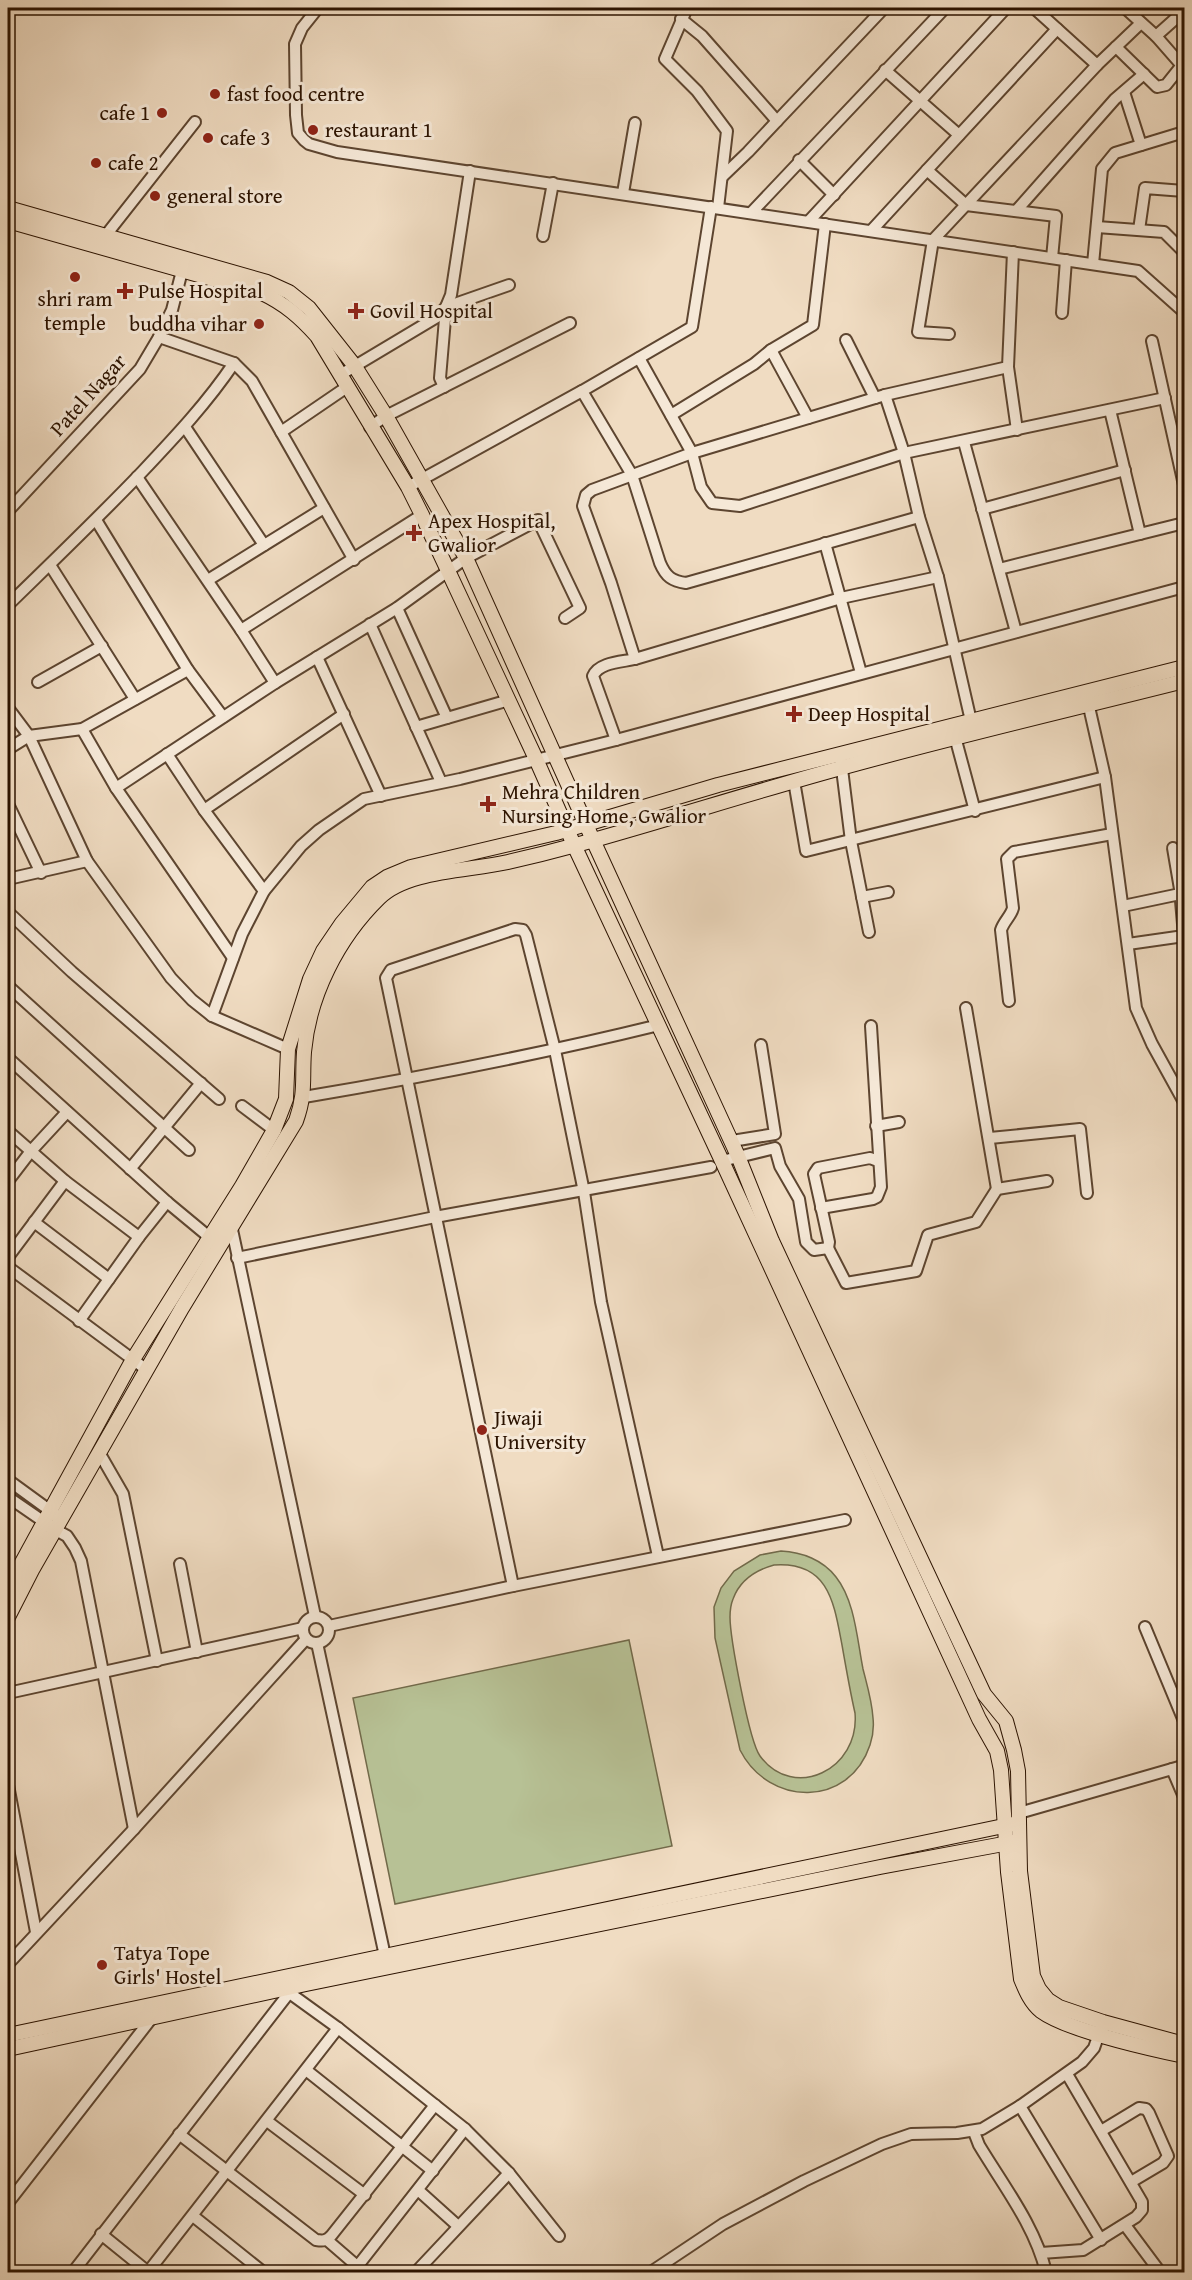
<svg xmlns="http://www.w3.org/2000/svg" width="1192" height="2280" font-family="'Gentium Book Plus',serif">
	<style>
		.green { fill: #b7c195; stroke: #726a4a; stroke-width: 1.5; fill-rule: evenodd }
		.lines { fill: none; stroke-linecap: round; stroke-linejoin: round }
		.minor-casing { stroke: #5d4530; stroke-width: 14 }
		.major-casing { stroke: #2c1300; stroke-width: 16 }
		.minor { stroke: #f5e8d7; stroke-width: 10 }
		.major { stroke: #f0dcc2; stroke-width: 14 }
		.poi-dot { fill: #8f2418; stroke: #f5e8d7; stroke-width: 2 }
		.labels { text-anchor: middle; stroke-width: 6; stroke-linejoin: round; paint-order: stroke }
		.poi-label { font-size: 21px; fill: #2c1300; stroke: #f5e8d7; text-anchor: start }
		.street-label { font-size: 21px; fill: #2c1300; stroke: #f5e8d7 }
	</style>
	<rect width="100%" height="100%" fill="#f0dcc2"/>
	<filter id="stains"><feTurbulence type="fractalNoise" baseFrequency=".00333" numOctaves="4"/><feColorMatrix values="0 0 0 0 .2 0 0 0 0 .09 0 0 0 0 .02 0 0 0 .5 -.17"/></filter>
	<radialGradient id="worn" r=".72"><stop offset=".6" stop-color="#630" stop-opacity="0"/><stop offset="1" stop-color="#630" stop-opacity=".3"/></radialGradient>
	<g class="green">
		<path d="M781,1551C802,1552 823,1560 836,1577C855,1601 857,1639 863,1669C867,1685 872,1701 873,1718C874,1727 873,1736 870,1745C849,1808 769,1807 740,1750L715,1638L714,1607L721,1588L734,1571L760,1555ZM774,1565C829,1561 834,1603 842,1645C846,1668 850,1691 855,1713C860,1769 794,1802 760,1756C749,1741 730,1637 730,1617C730,1611 731,1604 733,1599C740,1580 756,1570 774,1565Z"/>
		<path d="M629,1640L672,1846L395,1904L353,1698Z"/>
	</g>
	<g class="lines">
		<g class="minor-casing">
			<g id="minor">
				<path d="M318,8L302,28L295,44L296,115L298,133L304,140L309,144L337,152L1138,271L1184,312"/>
				<path d="M687,8L665,59L697,91L727,131L718,208"/>
				<path d="M1034,8L1097,65L1141,23"/>
				<path d="M1125,8L1156,36L1184,68"/>
				<path d="M681,19L702,36L777,121L884,8"/>
				<path d="M1156,36L1184,11"/>
				<path d="M1116,47L1157,87L1166,85L1182,65"/>
				<path d="M885,70L959,135"/>
				<path d="M1124,92L1141,145"/>
				<path d="M799,160L834,195"/>
				<path d="M927,170L1057,29"/>
				<path d="M723,176L748,152L777,121"/>
				<path d="M623,193L635,123"/>
				<path d="M1016,211L1115,99L1144,74"/>
				<path d="M751,213L945,8"/>
				<path d="M809,221L1006,8"/>
				<path d="M1097,227L1164,232L1184,252"/>
				<path d="M1139,230L1145,188L1184,191"/>
				<path d="M871,231L927,170L966,205L1056,216L1052,258"/>
				<path d="M106,235L195,122"/>
				<path d="M543,236L553,183"/>
				<path d="M1093,264L1102,169L1115,153L1184,132"/>
				<path d="M1062,313L1066,260"/>
				<path d="M949,334L918,332L933,240L1097,65"/>
				<path d="M846,340L875,398"/>
				<path d="M1152,341L1184,485"/>
				<path d="M771,350L813,325L825,224"/>
				<path d="M639,358L692,453L701,487L712,503L740,506L904,453L1165,398"/>
				<path d="M234,363L252,381L354,560"/>
				<path d="M1008,367L1017,430"/>
				<path d="M340,375L437,317L446,307L451,295L470,171"/>
				<path d="M444,387L440,378L446,307L509,285"/>
				<path d="M582,391L632,475L660,563C666,577 672,581 686,583L919,517"/>
				<path d="M885,395L1008,367L1013,252"/>
				<path d="M1110,410L1140,534"/>
				<path d="M671,415L754,364L771,350L808,418"/>
				<path d="M8,416V415"/>
				<path d="M185,427L264,545"/>
				<path d="M370,427L386,416L570,323"/>
				<path d="M281,432L347,387"/>
				<path d="M964,442L1016,632"/>
				<path d="M137,477L241,630L275,683"/>
				<path d="M408,487L582,391L692,327L711,207"/>
				<path d="M982,509L1125,470"/>
				<path d="M8,511L140,369L159,337L172,310L184,263"/>
				<path d="M96,520L188,670"/>
				<path d="M825,543L861,673"/>
				<path d="M50,565L135,699"/>
				<path d="M999,569L1184,523"/>
				<path d="M208,580L324,508"/>
				<path d="M8,605C53,561 98,518 142,472C175,437 207,403 234,363L159,337"/>
				<path d="M397,608L447,718"/>
				<path d="M370,624L441,782"/>
				<path d="M241,630L422,515"/>
				<path d="M317,657L381,796"/>
				<path d="M635,659L611,583L583,506L586,495L592,490L692,453L885,395L904,453L919,517L938,577L971,721"/>
				<path d="M38,682L102,646"/>
				<path d="M1087,698L1105,777L1136,1008L1152,1044L1184,1102"/>
				<path d="M8,708L29,736L87,861L171,978L192,1000L212,1016L288,1049"/>
				<path d="M416,727L509,700"/>
				<path d="M82,729L116,788L233,958"/>
				<path d="M954,733L975,811"/>
				<path d="M616,740L593,676C599,662 622,662 635,659L841,598L938,577"/>
				<path d="M8,749L29,736L82,729L188,670L223,717"/>
				<path d="M167,754L204,810L264,891"/>
				<path d="M841,761L851,841L869,932"/>
				<path d="M794,781L806,851L1105,777"/>
				<path d="M116,788L275,683L397,608L466,558L538,520L580,608L565,618"/>
				<path d="M8,804L41,873"/>
				<path d="M204,810L344,714"/>
				<path d="M1173,848L1180,889L1184,936"/>
				<path d="M8,879L87,861"/>
				<path d="M862,897L888,892"/>
				<path d="M1123,906L1180,894"/>
				<path d="M8,912L72,972L219,1099"/>
				<path d="M1128,944L1184,936"/>
				<path d="M8,986L189,1150"/>
				<path d="M1009,1001L1001,930C1004,921 1011,916 1013,908L1007,859L1014,852L1112,834"/>
				<path d="M966,1008L997,1189L1047,1181"/>
				<path d="M212,1016L242,934L264,891L301,846L319,830L364,799L460,779L616,740L1184,587"/>
				<path d="M8,1058L167,1202L214,1241"/>
				<path d="M304,1097C423,1077 541,1054 659,1025"/>
				<path d="M242,1106L274,1130"/>
				<path d="M876,1126L899,1122"/>
				<path d="M8,1131L65,1181L139,1237"/>
				<path d="M990,1138L1080,1129L1087,1193"/>
				<path d="M732,1141L775,1134L761,1045"/>
				<path d="M722,1161L775,1148L780,1166L799,1199L806,1242L814,1250L828,1248L829,1242L814,1174L818,1168L870,1158L878,1161"/>
				<path d="M130,1169L201,1083"/>
				<path d="M8,1181L31,1151L67,1112"/>
				<path d="M821,1208L873,1199L877,1197L881,1187L871,1026"/>
				<path d="M34,1222L109,1279"/>
				<path d="M231,1225L315,1616"/>
				<path d="M828,1248L846,1283L916,1271L928,1235L976,1222L997,1189"/>
				<path d="M8,1257L65,1181"/>
				<path d="M237,1258L435,1217L711,1167"/>
				<path d="M8,1267L147,1370"/>
				<path d="M79,1321L139,1237L167,1202"/>
				<path d="M100,1454L123,1494L157,1661"/>
				<path d="M8,1480L56,1515"/>
				<path d="M8,1497L56,1530L67,1536L75,1548L81,1561L134,1829"/>
				<path d="M180,1564L197,1652"/>
				<path d="M513,1586L386,978L391,970L515,929L523,930L526,935L555,1050L584,1192L601,1302L658,1556"/>
				<circle cx="316" cy="1630" r="13"/>
				<path d="M329,1626L513,1586L845,1520"/>
				<path d="M1145,1627L1184,1721"/>
				<path d="M317,1643L385,1956"/>
				<path d="M8,1693L303,1628"/>
				<path d="M1172,1769L1184,1797"/>
				<path d="M8,1785L36,1932"/>
				<path d="M1019,1813L1179,1767L1184,1764"/>
				<path d="M8,1964L134,1829L306,1639"/>
				<path d="M284,1989L338,2028L465,2129L353,2272"/>
				<path d="M306,2070L433,2171"/>
				<path d="M1020,2106L1101,2240"/>
				<path d="M267,2121L365,2195"/>
				<path d="M465,2129L509,2173L559,2236"/>
				<path d="M1101,2131L1139,2108L1146,2109L1149,2113L1168,2156L1163,2163L1131,2182"/>
				<path d="M974,2132L979,2145C1003,2185 1035,2226 1046,2272"/>
				<path d="M179,2134L316,2240C323,2241 326,2241 331,2236L435,2105"/>
				<path d="M418,2190L458,2226"/>
				<path d="M8,2203L151,2019"/>
				<path d="M193,2216L263,2272"/>
				<path d="M1125,2225L1160,2272"/>
				<path d="M101,2234L148,2272"/>
				<path d="M327,2240L364,2272"/>
				<path d="M1041,2253L1083,2250L1136,2217L1142,2210V2202L1067,2074"/>
				<path d="M73,2272L289,1993"/>
				<path d="M148,2272L338,2028"/>
				<path d="M416,2272L509,2173"/>
				<path d="M651,2272L723,2224L804,2181L882,2144L911,2134L957,2133L982,2129L1020,2106L1082,2062L1094,2048L1101,2028"/>
			</g>
		</g>
		<g class="major-casing">
			<g id="major">
				<path d="M8,208L267,282L289,292L309,308L354,365L386,416L466,558L593,840L738,1156L772,1241L984,1694L1006,1721L1014,1750L1018,1771L1020,1871L1033,1976L1039,1989L1048,2000L1059,2007L1103,2022L1184,2044"/>
				<path d="M8,221L262,293C285,304 300,317 317,336L408,487L422,515L536,759L574,845L722,1161L979,1719L997,1751L1001,1770L1008,1872L1021,1979C1026,1991 1031,2003 1041,2011C1067,2030 1151,2049 1184,2056"/>
				<path d="M8,1588L132,1361L242,1186L274,1130L286,1099L288,1049L310,979L323,951L342,923L372,887L387,877L411,867L556,833L718,785L1184,667"/>
				<path d="M8,1617L32,1570L182,1308L296,1121C306,1093 302,1080 304,1052C309,995 338,938 379,898C407,870 469,871 508,862C530,857 554,851 576,845C663,821 750,793 837,769C952,737 1069,710 1184,681"/>
				<path d="M8,2035L1013,1824"/>
				<path d="M8,2049L306,1984L880,1867L1014,1842"/>
			</g>
		</g>
		<use href="#minor" class="minor"/>
		<use href="#major" class="major"/>
	</g>
	<g class="poi-dot">
		<circle cx="215" cy="94" r="6"/>
		<circle cx="162" cy="113" r="6"/>
		<circle cx="313" cy="130" r="6"/>
		<circle cx="208" cy="138" r="6"/>
		<circle cx="96" cy="163" r="6"/>
		<circle cx="155" cy="196" r="6"/>
		<circle cx="75" cy="277" r="6"/>
		<path d="M122 282h6v6h6v6h-6v6h-6v-6h-6v-6h6z"/>
		<path d="M353 302h6v6h6v6h-6v6h-6v-6h-6v-6h6z"/>
		<circle cx="259" cy="324" r="6"/>
		<path d="M411 524h6v6h6v6h-6v6h-6v-6h-6v-6h6z"/>
		<path d="M791 705h6v6h6v6h-6v6h-6v-6h-6v-6h6z"/>
		<path d="M485 795h6v6h6v6h-6v6h-6v-6h-6v-6h6z"/>
		<circle cx="482" cy="1430" r="6"/>
		<circle cx="102" cy="1965" r="6"/>
	</g>
	<g class="labels">
		<g class="poi-label">
			<text x="227" y="101">fast food centre</text>
			<text x="150" y="120" text-anchor="end">cafe 1</text>
			<text x="325" y="137">restaurant 1</text>
			<text x="220" y="145">cafe 3</text>
			<text x="108" y="170">cafe 2</text>
			<text x="167" y="203">general store</text>
			<text x="138" y="298">Pulse Hospital</text>
			<text x="75" y="306" text-anchor="middle">shri ram<tspan x="75" dy="24">temple</tspan></text>
			<text x="370" y="318">Govil Hospital</text>
			<text x="247" y="331" text-anchor="end">buddha vihar</text>
			<text x="428" y="528">Apex Hospital,<tspan x="428" dy="24">Gwalior</tspan></text>
			<text x="808" y="721">Deep Hospital</text>
			<text x="502" y="799">Mehra Children<tspan x="502" dy="24">Nursing Home, Gwalior</tspan></text>
			<text x="494" y="1425">Jiwaji<tspan x="494" dy="24">University</tspan></text>
			<text x="114" y="1960">Tatya Tope<tspan x="114" dy="24">Girls' Hostel</tspan></text>
		</g>
		<g class="street-label">
			<text transform="translate(88 395) rotate(-48)" y="7">Patel Nagar</text>
		</g>
	</g>
	<rect width="1192" height="2280" fill="none" stroke="#f0dcc2" stroke-width="30"/>
	<rect x="9" y="9" width="1174" height="2262" fill="none" stroke="#2c1300" stroke-width="3"/>
	<rect x="15" y="15" width="1162" height="2250" fill="none" stroke="#2c1300" stroke-width="1.5"/>
	<rect width="100%" height="100%" filter="url(#stains)"/>
	<rect width="100%" height="100%" fill="url(#worn)"/>
</svg>
